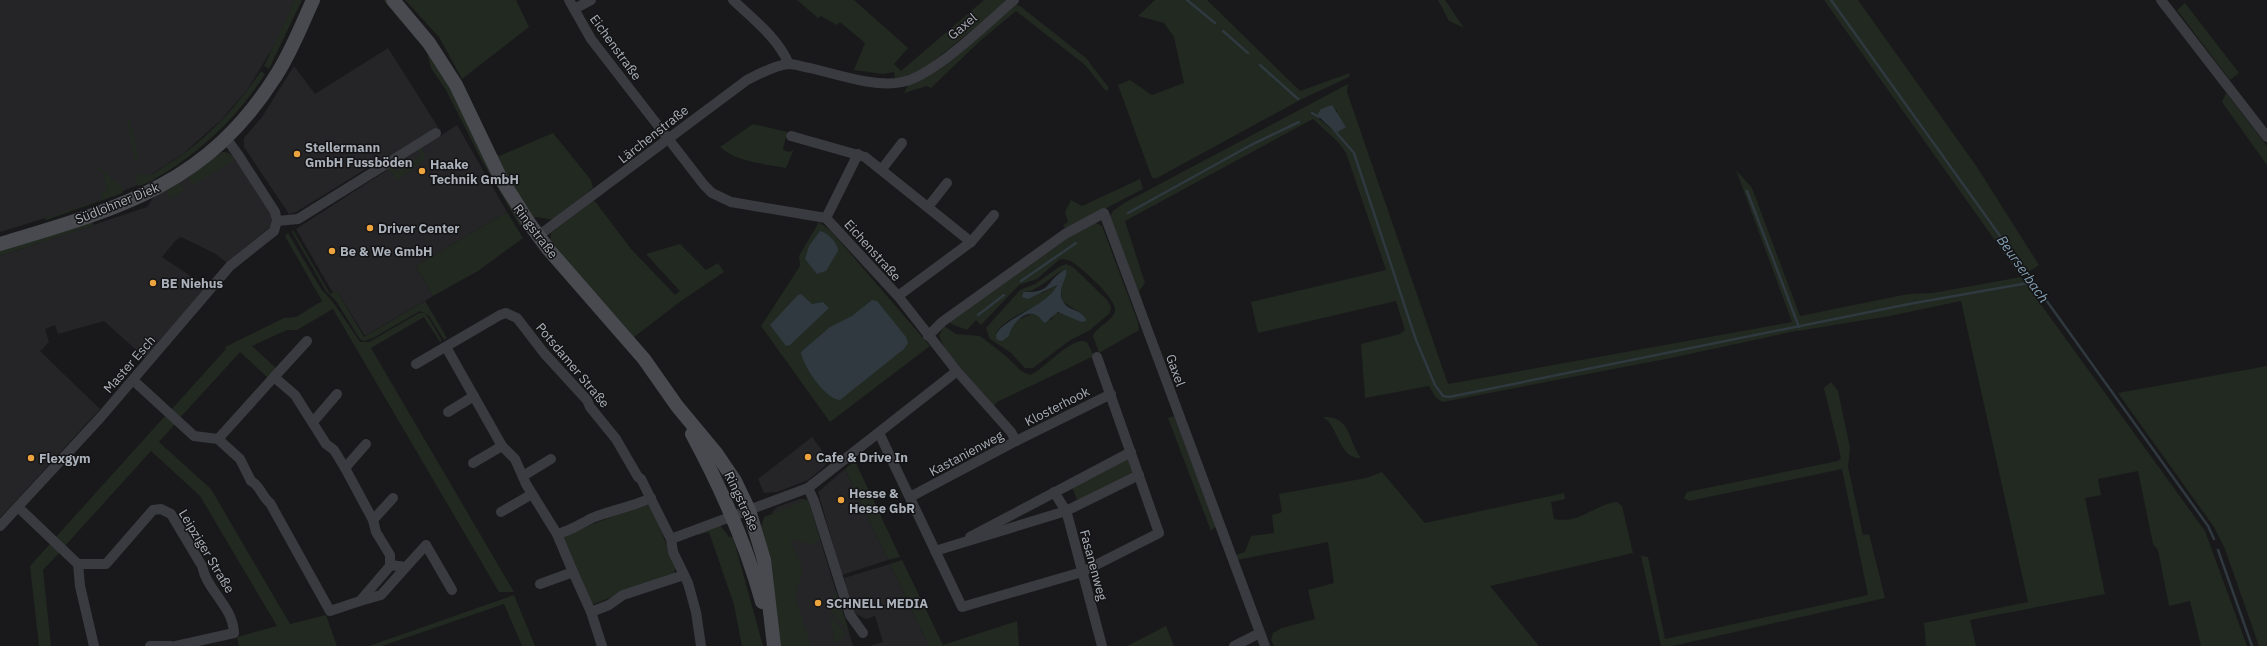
<svg xmlns="http://www.w3.org/2000/svg" width="2267" height="646" font-family="'IBM Plex Sans',sans-serif">
	<style>
		.built { fill: #252528 }
		.green { fill: #212921; fill-rule: evenodd }
		.water { fill: #2f393f }
		.lines { fill: none; stroke-linecap: round; stroke-linejoin: round }
		.stream { stroke: #2f393f; stroke-width: 2.5 }
		.street { stroke: #3a3b40; stroke-width: 10 }
		.secondary { stroke: #484a50; stroke-width: 14 }
		.poi-dot { fill: #eda43e; stroke: #141416; stroke-width: 1.5 }
		.labels { text-anchor: middle; stroke-width: 3; stroke-linejoin: round; paint-order: stroke }
		.street-label { font-size: 13px; fill: #abb1ba; stroke: #141416 }
		.poi-label { font-size: 13px; font-weight: bold; fill: #abb1ba; stroke: #141416; text-anchor: start }
		.water-label { font-size: 14px; font-style: italic; fill: #84a1b4; stroke: #141416 }
	</style>
	<rect width="100%" height="100%" fill="#19191b"/>
	<g class="built">
		<path d="M0,0H295L276,42L248,89L220,121L183,154L150,175L138,185L85,206L0,232Z"/>
		<path d="M388,48L438,127L371,168L369,167L296,212L289,214L244,147V138L262,117L294,66L315,94Z"/>
		<path d="M457,125L507,212L416,266L433,296L365,336L337,291L333,293L296,229Z"/>
		<path d="M222,152L229,153L236,159L271,215L272,225L227,263L216,254L181,237L176,240L162,257L207,287L146,359L104,321L58,334L55,325L45,329L49,342L40,351L100,409L0,518V256L147,207L155,195Z"/>
		<path d="M812,437L826,456L827,462L824,467L808,480L777,492L764,493L758,479Z"/>
		<path d="M845,469L888,560L842,575L818,492Z"/>
		<path d="M799,499H805L809,504L853,646H797L777,524L772,512L777,507Z"/>
		<path d="M890,564L929,646H870L883,642L875,616L866,619L854,613L844,578Z"/>
	</g>
	<g class="green">
		<path d="M295,0H302L269,69L264,66Z"/>
		<path d="M383,0H386L431,53L524,223L520,226L482,161L446,90L431,68L427,52Z"/>
		<path d="M405,0H516L529,27L462,79L439,37Z"/>
		<path d="M797,0H854L908,48L894,64L901,71L984,0H1009L924,69L895,80L894,72L883,74L854,70L865,43L840,22L837,25L821,16L818,18Z"/>
		<path d="M1155,0H1207L1300,91L1350,73L1349,77L1302,99L1157,178H1152L1118,85L1130,80L1152,95L1184,83L1174,37L1164,23L1138,16Z"/>
		<path d="M1438,0H1445L1464,28L1449,21Z"/>
		<path d="M1824,0H1858L1977,167L2039,265L2021,277L2205,531L2247,646H2201L2190,601L2169,606L2158,550L2153,544L2138,471L2098,479L2101,495L2085,498L2105,594L1970,620L1976,646H1926L1924,623L2028,602L1961,301L1890,316L1791,332L1671,358L1443,402L1436,398L1429,386L1365,398L1361,344L1400,334L1405,330L1396,301L1258,333L1251,302L1386,270L1346,153L1338,142L1313,119L1125,221L1145,283L1139,291L1150,324L1110,216L1113,211L1124,203L1348,84L1347,92L1448,384L1792,322L1736,170L1752,188L1800,316L1908,294L1933,293L2021,277ZM1337,110L1336,133L1317,117Z"/>
		<path d="M2185,3L2239,73L2230,80L2177,10Z"/>
		<path d="M1014,4L1020,6L1086,58L1109,88L1106,91L1085,65L1016,11L980,41L931,88L927,86L904,93L908,85Z"/>
		<path d="M261,71L265,74C239,115 204,149 163,174C156,178 146,185 138,186L135,181L139,174C142,173 147,176 149,175C154,174 159,170 163,167C202,145 236,108 261,71Z"/>
		<path d="M2226,93L2267,146V165L2222,102Z"/>
		<path d="M127,120H130L139,162L135,161Z"/>
		<path d="M753,124L787,132L783,150L790,152L794,149L786,168C765,164 736,162 720,147Z"/>
		<path d="M553,133L591,180L593,188L553,220L537,217L533,218L494,155L497,154L499,156Z"/>
		<path d="M420,147L425,154L423,162L396,181L390,170H385L392,165L396,171L421,156L417,149Z"/>
		<path d="M222,152L229,153L236,159L192,186L188,176Z"/>
		<path d="M97,166L123,187V193L46,220L45,218L102,199L100,193L107,191L103,173L97,170Z"/>
		<path d="M1140,179L1143,189L1066,229L1063,225L1068,222L1065,212L1071,200L1082,206Z"/>
		<path d="M179,182L185,190L170,199L168,197L166,190Z"/>
		<path d="M594,200L631,249L675,295L680,291L646,254L680,244L706,270L718,263L724,272L681,301L634,337L550,242L551,233Z"/>
		<path d="M507,212L523,238L478,271L433,296L416,266Z"/>
		<path d="M91,221L94,225L0,256V249Z"/>
		<path d="M819,222L831,231L930,346L830,422L761,326L800,266L799,256Z"/>
		<path d="M1096,223L1102,226L1138,322L1139,330L1099,353L1093,336C1097,326 1112,322 1115,311C1118,300 1081,267 1072,262C1068,259 1064,260 1060,259L1037,279L1019,285L981,325L976,320L967,330L951,324L950,321L1064,236Z"/>
		<path d="M293,230L330,294L337,291L364,337L425,301L447,338L444,340L429,316L420,311L373,338L364,341L360,339L336,301L326,291L292,232Z"/>
		<path d="M288,233L321,289L333,302L360,342H369L419,313H424L428,317L442,341L440,342L424,317L371,348L514,592H499L333,309L297,330H287L252,346L277,369L268,378L240,352L179,419L170,411L226,349L225,347L284,318L296,317L322,301L285,236Z"/>
		<path d="M1066,264L1073,267L1107,300L1111,307L1110,313L1090,330L1069,341L1033,368H1025L1011,353L990,339L986,328L1020,290L1035,284L1059,267ZM1066,269V275L1060,288L1063,302L1084,315L1081,322L1062,312L1055,314L1051,320L1040,318L1038,315L1031,314L1016,321L1010,330L996,333C1010,311 1046,310 1057,285L1042,293L1021,294L1023,292C1039,292 1051,275 1066,269Z"/>
		<path d="M944,326L956,334L980,336L1006,356L1021,371L1030,375C1044,370 1072,335 1087,342L1094,356L997,402L994,406L945,349L939,336Z"/>
		<path d="M2267,366V646H2259L2225,549L2214,527L2118,393Z"/>
		<path d="M1831,382L1838,391L1850,448L1848,467L1863,535L1869,534L1885,598L1673,646H1661L1641,556L1648,557L1665,639L1868,595L1842,469L1689,501L1684,498L1687,492L1838,461L1841,458L1824,388Z"/>
		<path d="M165,416L175,424L159,442L211,489L290,624L326,615L337,646H239L237,637L277,626L200,496L151,451L64,547L55,538Z"/>
		<path d="M1174,416L1216,526L1211,531L1168,418Z"/>
		<path d="M1323,417C1352,416 1347,440 1361,458C1338,459 1339,426 1323,417Z"/>
		<path d="M1128,458L1134,473L1078,502L1072,487Z"/>
		<path d="M855,461L900,557L888,560L845,469Z"/>
		<path d="M1382,472L1425,523L1564,493L1565,499L1551,502L1554,519C1582,524 1592,505 1617,502L1622,506L1633,553L1490,586L1539,646H1274L1271,640L1273,633L1282,628L1315,619L1308,590L1334,583L1328,542L1237,560L1235,555L1245,552L1251,536L1274,533L1272,515L1282,512L1279,494L1366,478Z"/>
		<path d="M808,499L820,539L812,545L790,539L803,570L795,596L811,646H779L761,528L764,517Z"/>
		<path d="M644,504L651,507L676,567L674,573L594,604L588,602L563,539L565,535Z"/>
		<path d="M720,525L729,537H733L763,646H742L734,605L709,532L698,535L697,531Z"/>
		<path d="M50,544L60,552L43,570L51,646H39L30,566Z"/>
		<path d="M902,560L943,645L1017,621L1019,646H929L890,564Z"/>
		<path d="M836,591L849,631L830,611Z"/>
		<path d="M514,595L535,646H522L504,604L382,646H369Z"/>
		<path d="M830,616L846,634L835,644Z"/>
		<path d="M1166,626L1174,646H1127Z"/>
	</g>
	<g class="water">
		<path d="M1332,105L1346,127L1336,133L1317,115L1321,109Z"/>
		<path d="M820,231C827,232 838,243 838,251L826,271L817,274L805,259L809,246Z"/>
		<path d="M1066,269C1069,279 1055,288 1064,303C1069,311 1081,309 1086,319V321L1081,322L1058,312L1045,323C1041,321 1040,316 1036,315C1025,309 1010,326 1009,336L1002,341L997,340L996,337C996,321 1049,306 1057,285L1028,299L1022,297L1023,292C1054,293 1044,281 1066,269Z"/>
		<path d="M801,294L812,304L823,302L829,308L790,345L786,346L770,325L798,295Z"/>
		<path d="M872,300L877,301L906,337L908,343L904,349L840,400C826,400 802,365 801,352L830,327L852,316Z"/>
	</g>
	<g class="lines">
		<g class="stream">
			<path d="M1187,0L1215,23"/>
			<path d="M1831,0L2208,526L2214,539"/>
			<path d="M1223,31L1248,53"/>
			<path d="M1260,65L1298,99"/>
			<path d="M1312,113L1319,117"/>
			<path d="M1334,130L1354,153L1416,340L1435,385L1443,396L1449,397L1909,304L2028,283L2036,285"/>
			<path d="M1747,191L1799,327"/>
			<path d="M1128,213L1251,145L1299,122"/>
			<path d="M1021,281L1076,243"/>
			<path d="M978,315L1004,295"/>
			<path d="M2218,550L2252,646"/>
		</g>
		<g class="street">
			<path d="M569,0L591,39L704,185L712,193L731,202L826,218L898,296L956,370L952,375L808,488L671,539"/>
			<path d="M733,0C754,20 777,37 789,64"/>
			<path d="M2161,0L2267,137"/>
			<path d="M574,9L591,0"/>
			<path d="M791,136L865,157L971,242"/>
			<path d="M226,138L239,156L275,212L277,221"/>
			<path d="M882,169L902,143"/>
			<path d="M928,207L947,183"/>
			<path d="M826,218L858,154"/>
			<path d="M538,236L747,80C759,74 775,65 789,64C795,64 803,67 810,68C836,74 876,88 902,82C934,76 988,22 1014,0"/>
			<path d="M898,296L971,242L994,215"/>
			<path d="M928,336L942,322L1065,234L1104,213L1265,646"/>
			<path d="M446,347L502,446L515,459L526,484L557,534L573,572L540,584"/>
			<path d="M416,364L500,315L506,313L517,318L544,353L587,400L590,407L616,439L638,477L641,479L671,539L673,552L688,583L696,612L701,646"/>
			<path d="M274,377L307,341"/>
			<path d="M133,380L194,436L218,439L240,459L251,481C260,485 262,497 270,503L330,611L360,601L390,566V555L376,532L373,520L345,468L334,450L326,444L295,395L274,377L218,439"/>
			<path d="M448,412L474,396"/>
			<path d="M313,422L337,394"/>
			<path d="M879,433L962,607L1082,572L1159,533L1097,357"/>
			<path d="M1016,441L1111,394"/>
			<path d="M473,463L502,446"/>
			<path d="M345,468L366,444"/>
			<path d="M523,476L551,459"/>
			<path d="M808,488L814,501L850,615L863,633"/>
			<path d="M1054,492L1066,511L1069,521L1102,646"/>
			<path d="M910,497L1016,441L1011,432L956,370"/>
			<path d="M18,507L78,564L80,586L94,646"/>
			<path d="M501,512L532,494"/>
			<path d="M373,520L393,498"/>
			<path d="M0,526L100,418L230,266L274,231L277,221L298,219L436,133"/>
			<path d="M557,534C571,531 580,524 592,518C611,510 632,507 651,498"/>
			<path d="M970,537L1131,452"/>
			<path d="M935,551L1066,511L1139,475"/>
			<path d="M78,564H106L153,510L161,509L171,514L202,566C207,591 233,606 234,633L176,646"/>
			<path d="M390,565L406,567L426,545L452,590"/>
			<path d="M573,572L591,612L602,646"/>
			<path d="M360,601L381,595L406,567"/>
			<path d="M591,612L609,605L623,595L684,575"/>
			<path d="M150,646H171"/>
			<path d="M1234,646L1260,633"/>
		</g>
		<g class="secondary">
			<path d="M393,0L429,43L456,85L500,177L529,223L549,250L644,359L677,406L716,453L735,481L749,510L764,560L774,646"/>
			<path d="M0,244C117,209 206,186 275,77C291,53 301,26 313,0"/>
			<path d="M692,434C721,488 746,543 762,602"/>
		</g>
	</g>
	<g class="poi-dot">
		<circle cx="297" cy="154" r="4"/>
		<circle cx="422" cy="171" r="4"/>
		<circle cx="370" cy="228" r="4"/>
		<circle cx="332" cy="251" r="4"/>
		<circle cx="153" cy="283" r="4"/>
		<circle cx="808" cy="457" r="4"/>
		<circle cx="31" cy="458" r="4"/>
		<circle cx="841" cy="500" r="4"/>
		<circle cx="818" cy="603" r="4"/>
	</g>
	<g class="labels">
		<g class="street-label">
			<text transform="translate(962 26) rotate(-40)" y="5">Gaxel</text>
			<text transform="translate(616 47) rotate(54)" y="5">Eichenstraße</text>
			<text transform="translate(653 134) rotate(-38)" y="5">Lärchenstraße</text>
			<text transform="translate(117 203) rotate(-22)" y="5">Südlohner Diek</text>
			<text transform="translate(536 231) rotate(53)" y="5">Ringstraße</text>
			<text transform="translate(873 250) rotate(48)" y="5">Eichenstraße</text>
			<text transform="translate(129 364) rotate(-49)" y="5">Master Esch</text>
			<text transform="translate(573 365) rotate(50)" y="5">Potsdamer Straße</text>
			<text transform="translate(1176 370) rotate(70)" y="5">Gaxel</text>
			<text transform="translate(1057 406) rotate(-27)" y="5">Klosterhook</text>
			<text transform="translate(966 453) rotate(-28)" y="5">Kastanienweg</text>
			<text transform="translate(742 501) rotate(65)" y="5">Ringstraße</text>
			<text transform="translate(207 551) rotate(59)" y="5">Leipziger Straße</text>
			<text transform="translate(1094 565) rotate(75)" y="5">Fasanenweg</text>
		</g>
		<g class="poi-label">
			<text x="305" y="152">Stellermann<tspan x="305" dy="15">GmbH Fussböden</tspan></text>
			<text x="430" y="169">Haake<tspan x="430" dy="15">Technik GmbH</tspan></text>
			<text x="378" y="233">Driver Center</text>
			<text x="340" y="256">Be &amp; We GmbH</text>
			<text x="161" y="288">BE Niehus</text>
			<text x="816" y="462">Cafe &amp; Drive In</text>
			<text x="39" y="463">Flexgym</text>
			<text x="849" y="498">Hesse &amp;<tspan x="849" dy="15">Hesse GbR</tspan></text>
			<text x="826" y="608">SCHNELL MEDIA</text>
		</g>
		<g class="water-label">
			<text transform="translate(2023 269) rotate(55)" y="5">Beurserbach</text>
		</g>
	</g>
</svg>
